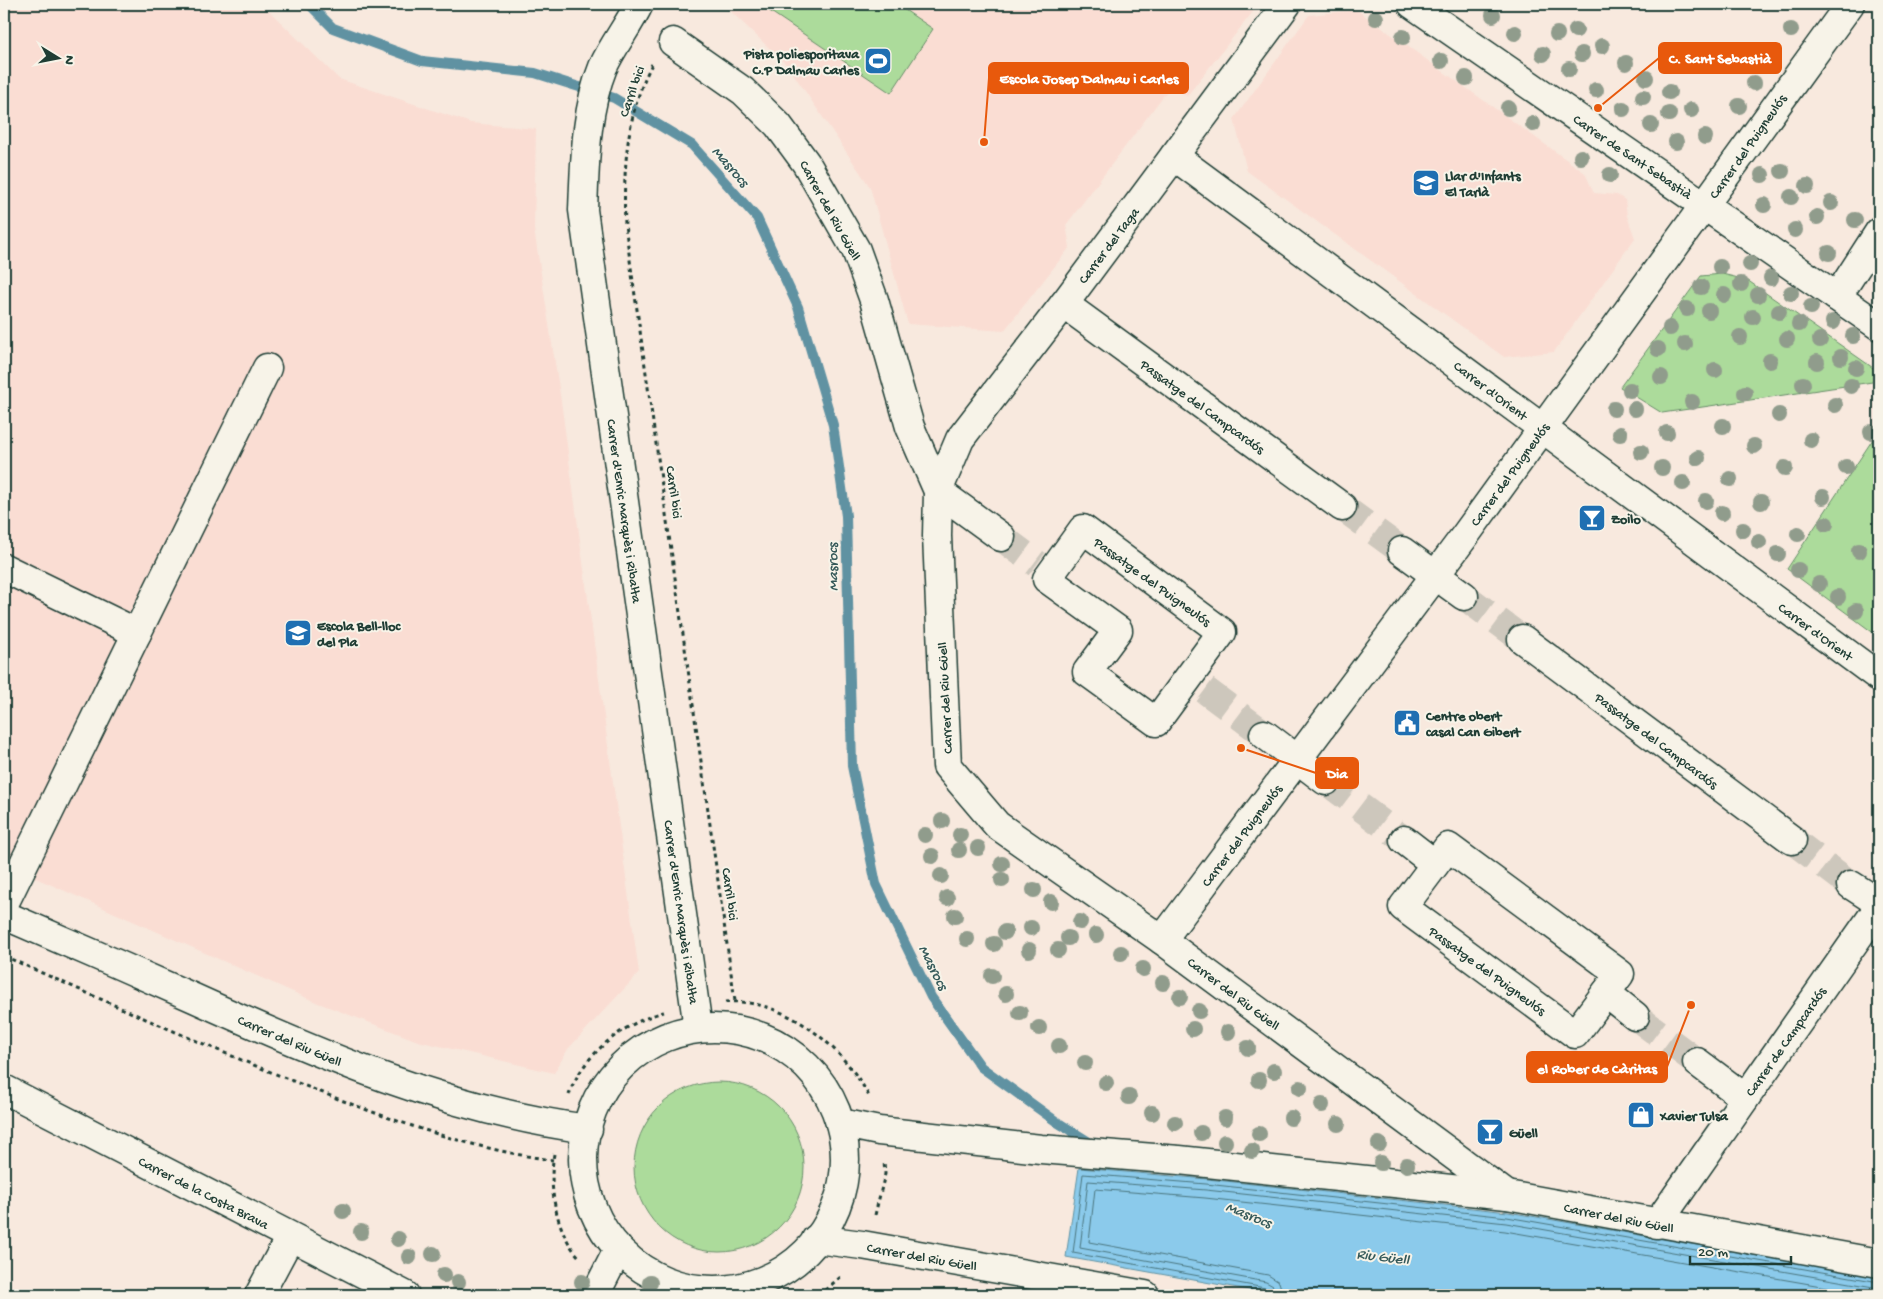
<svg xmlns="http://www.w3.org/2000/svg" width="1883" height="1299" font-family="'Gochi Hand',sans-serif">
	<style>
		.built { fill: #faddd3 }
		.green { fill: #acdb9b; stroke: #668c68 }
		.water { fill: #8bcaeb; stroke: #6092a2 }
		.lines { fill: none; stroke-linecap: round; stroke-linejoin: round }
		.shore { stroke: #4a757d; stroke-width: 1 }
		.stream { stroke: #6092a2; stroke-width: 10 }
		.minor-tunnel { stroke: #cdc7bc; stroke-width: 28; stroke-dasharray: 28 14; stroke-linecap: butt }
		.minor-casing { stroke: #1f3d34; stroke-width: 31 }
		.path { stroke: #1f3d34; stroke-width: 3; stroke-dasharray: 4 4; stroke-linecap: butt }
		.minor { stroke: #f7f3e8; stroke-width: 28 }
		.tree { fill: #909c8c }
		.labels { text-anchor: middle; stroke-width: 4; stroke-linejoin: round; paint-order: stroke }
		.poi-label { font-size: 14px; font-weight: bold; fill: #1f3d34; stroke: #f7f3e8; text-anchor: start }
		.street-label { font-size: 14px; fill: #1f3d34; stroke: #f7f3e8 }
		.water-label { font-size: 15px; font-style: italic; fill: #355959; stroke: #f7f3e8 }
		.leader { fill: none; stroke: #e8590c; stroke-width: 2 }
		.callout-dot { fill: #e8590c; stroke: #f7f3e8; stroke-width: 2 }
		.callout { fill: #e8590c; stroke: #e8590c; stroke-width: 2 }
		.callout-label { font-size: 15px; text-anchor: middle; font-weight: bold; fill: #fff }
	</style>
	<rect width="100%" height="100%" fill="#f8e9de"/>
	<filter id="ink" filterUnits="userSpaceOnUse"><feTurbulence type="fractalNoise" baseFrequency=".02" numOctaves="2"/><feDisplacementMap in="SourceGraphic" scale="10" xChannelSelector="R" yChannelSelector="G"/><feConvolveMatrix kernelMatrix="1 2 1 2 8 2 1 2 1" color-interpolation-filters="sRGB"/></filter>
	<g filter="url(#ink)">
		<g class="built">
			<path d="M4,4H262L339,79L471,123L536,129L534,229L561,401L639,973L568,1049L554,1073L418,1041L318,1003L4,864Z"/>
			<path d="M723,4H1259L1187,96L1170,87L1066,225L1070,247L1004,331L908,324L870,187L788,66Z"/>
			<path d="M1357,10L1585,173L1594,193L1617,195L1625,200L1627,216L1635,238L1554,352L1504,357L1247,171L1234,119L1309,15Z"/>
		</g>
		<g class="green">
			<path d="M773,4H896L933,29L891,93L768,10Z"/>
			<path d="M1722,274L1747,280L1879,372V381L1662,413L1620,387L1701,276Z"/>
			<path d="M1879,430V637L1787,569Z"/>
			<circle cx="719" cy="1167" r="85"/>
		</g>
		<path class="water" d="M1079,1168L1207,1179L1508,1212L1879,1277V1295H1277L1066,1257Z"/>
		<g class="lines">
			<g class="shore">
				<path d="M1269,1295V1291L1265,1288L1073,1253L1083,1174L1206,1184L1507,1217L1879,1282"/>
				<path d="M1276,1295L1273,1286L1266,1282L1080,1248L1088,1181L1206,1190L1506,1223L1879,1288"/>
				<path d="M1283,1295L1279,1282L1268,1275L1089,1242L1095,1189L1205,1198L1505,1231L1873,1295"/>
			</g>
			<path class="stream" d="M309,4L333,28L422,61L535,73L614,98L692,145L757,218L798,307L833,425L846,516L852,766L876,884L931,997L981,1067L1057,1122L1094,1145"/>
			<g class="minor-tunnel">
				<path d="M1342,507L1402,551"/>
				<path d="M1001,537L1037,564"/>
				<path d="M1464,596L1522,639"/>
				<path d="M1205,690L1264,734"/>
				<path d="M1326,781L1404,840"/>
				<path d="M1792,840L1851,885"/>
				<path d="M1635,1016L1697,1062"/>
			</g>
			<g class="minor-casing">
				<g id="minor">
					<path d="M639,4C629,25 613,45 603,67C585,111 585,163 583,210L698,1028"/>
					<path d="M1412,4L1879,326"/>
					<path d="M673,42L743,91L778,125L806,163L856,250L874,300L910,427L938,491L937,536L947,766L997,825L1162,940L1507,1195"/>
					<path d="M1174,156L1879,677"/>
					<path d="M1837,297L1879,232"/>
					<path d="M1064,304L1342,507"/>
					<path d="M938,491L960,439L1064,304L1287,4"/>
					<path d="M938,491L1001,537"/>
					<path d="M1083,529L1222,632L1156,722L1087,672L1118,630L1047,579Z"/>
					<path d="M1402,551L1464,596"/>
					<path d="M4,568L137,633"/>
					<path d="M1522,639L1792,840"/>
					<path d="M1264,734L1326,781"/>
					<path d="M1404,840L1435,864"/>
					<path d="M1448,847L1620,974L1575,1034L1403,907Z"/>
					<path d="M1851,885L1879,903"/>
					<path d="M4,904L267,368"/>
					<path d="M4,915C67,942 131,970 194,998C320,1055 450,1111 588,1129"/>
					<path d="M1162,940L1464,537L1850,4"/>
					<path d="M1606,993L1635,1016"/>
					<circle cx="714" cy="1159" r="131"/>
					<path d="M1697,1062L1745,1098"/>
					<path d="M4,1089L405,1295"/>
					<path d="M840,1123L879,1131L1041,1149L1179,1160L1507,1195L1879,1263"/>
					<path d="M1657,1224L1879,907"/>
					<path d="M816,1239L862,1245L1145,1295"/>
					<path d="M259,1295L290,1237"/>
					<path d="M595,1295L618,1250"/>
				</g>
			</g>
			<g class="path">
				<path d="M652,64C626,113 623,171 625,225L735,1001"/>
				<path d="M4,956C103,1000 202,1045 303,1085C383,1117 467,1149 553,1160"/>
				<path d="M725,1002C786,998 843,1046 870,1098"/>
				<path d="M569,1095C582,1055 625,1022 664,1012"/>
				<path d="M554,1154C548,1187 556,1233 580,1258"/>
				<path d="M875,1215L885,1174L884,1162"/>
				<path d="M819,1295L843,1275"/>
			</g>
			<use href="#minor" class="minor"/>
		</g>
		<g class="tree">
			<circle cx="1493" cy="15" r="8"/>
			<circle cx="1376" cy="18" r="8"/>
			<circle cx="1576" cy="30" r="8"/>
			<circle cx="1791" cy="30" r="8"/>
			<circle cx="1515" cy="33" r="8"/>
			<circle cx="1557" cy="34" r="8"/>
			<circle cx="1403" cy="37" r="8"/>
			<circle cx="1602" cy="46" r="8"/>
			<circle cx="1543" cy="54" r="8"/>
			<circle cx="1582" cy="54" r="8"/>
			<circle cx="1441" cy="61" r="8"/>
			<circle cx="1626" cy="63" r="8"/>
			<circle cx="1569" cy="69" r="8"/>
			<circle cx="1466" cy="78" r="8"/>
			<circle cx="1646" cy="78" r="8"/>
			<circle cx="1754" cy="83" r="8"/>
			<circle cx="1596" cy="90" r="8"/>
			<circle cx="1669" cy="92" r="8"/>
			<circle cx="1643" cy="97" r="8"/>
			<circle cx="1739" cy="106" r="8"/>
			<circle cx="1508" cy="108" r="8"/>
			<circle cx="1623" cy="109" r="8"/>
			<circle cx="1691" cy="110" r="8"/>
			<circle cx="1669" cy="114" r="8"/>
			<circle cx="1533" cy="124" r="8"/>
			<circle cx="1651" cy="125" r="8"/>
			<circle cx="1705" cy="137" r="8"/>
			<circle cx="1676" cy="142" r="8"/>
			<circle cx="1581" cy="157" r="8"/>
			<circle cx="1782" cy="171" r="8"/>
			<circle cx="1610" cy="175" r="8"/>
			<circle cx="1762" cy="175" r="8"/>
			<circle cx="1807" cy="186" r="8"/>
			<circle cx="1791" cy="197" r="8"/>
			<circle cx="1831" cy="203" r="8"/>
			<circle cx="1764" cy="205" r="8"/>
			<circle cx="1817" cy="217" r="8"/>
			<circle cx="1855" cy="220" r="8"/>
			<circle cx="1795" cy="230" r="8"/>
			<circle cx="1829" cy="253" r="8"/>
			<circle cx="1750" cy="264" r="8"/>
			<circle cx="1720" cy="267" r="8"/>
			<circle cx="1771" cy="278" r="8"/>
			<circle cx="1741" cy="284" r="8"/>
			<circle cx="1701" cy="287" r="8"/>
			<circle cx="1791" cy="293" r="8"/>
			<circle cx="1724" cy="295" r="8"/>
			<circle cx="1758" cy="295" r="8"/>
			<circle cx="1811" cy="307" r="8"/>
			<circle cx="1687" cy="309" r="8"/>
			<circle cx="1709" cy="311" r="8"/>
			<circle cx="1779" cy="312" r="8"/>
			<circle cx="1753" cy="317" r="8"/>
			<circle cx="1833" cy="322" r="8"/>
			<circle cx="1799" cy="324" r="8"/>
			<circle cx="1670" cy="328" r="8"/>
			<circle cx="1853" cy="336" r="8"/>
			<circle cx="1740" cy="337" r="8"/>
			<circle cx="1787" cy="339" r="8"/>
			<circle cx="1820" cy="340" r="8"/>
			<circle cx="1685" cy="344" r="8"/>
			<circle cx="1658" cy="349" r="8"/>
			<circle cx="1841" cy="357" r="8"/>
			<circle cx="1770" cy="361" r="8"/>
			<circle cx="1817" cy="362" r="8"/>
			<circle cx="1856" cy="368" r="8"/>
			<circle cx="1715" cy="370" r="8"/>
			<circle cx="1661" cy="377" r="8"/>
			<circle cx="1803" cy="384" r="8"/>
			<circle cx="1851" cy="386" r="8"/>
			<circle cx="1630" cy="390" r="8"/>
			<circle cx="1745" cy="393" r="8"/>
			<circle cx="1692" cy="402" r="8"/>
			<circle cx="1835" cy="405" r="8"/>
			<circle cx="1614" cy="409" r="8"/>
			<circle cx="1635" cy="409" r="8"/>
			<circle cx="1779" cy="415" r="8"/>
			<circle cx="1723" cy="426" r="8"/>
			<circle cx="1871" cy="432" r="8"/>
			<circle cx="1667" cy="433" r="8"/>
			<circle cx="1620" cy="434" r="8"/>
			<circle cx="1811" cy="440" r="8"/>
			<circle cx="1754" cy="446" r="8"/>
			<circle cx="1641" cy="452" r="8"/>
			<circle cx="1698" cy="458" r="8"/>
			<circle cx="1846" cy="467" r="8"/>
			<circle cx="1662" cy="468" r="8"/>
			<circle cx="1785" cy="468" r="8"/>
			<circle cx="1730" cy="479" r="8"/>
			<circle cx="1683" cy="483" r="8"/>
			<circle cx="1823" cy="497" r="8"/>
			<circle cx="1706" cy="501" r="8"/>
			<circle cx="1761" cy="502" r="8"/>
			<circle cx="1722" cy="513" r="8"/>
			<circle cx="1826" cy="524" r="8"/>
			<circle cx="1743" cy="530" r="8"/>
			<circle cx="1798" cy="534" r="8"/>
			<circle cx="1759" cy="542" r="8"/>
			<circle cx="1859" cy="551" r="8"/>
			<circle cx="1778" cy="554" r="8"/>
			<circle cx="1798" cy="570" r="8"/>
			<circle cx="1819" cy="584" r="8"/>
			<circle cx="1838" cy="597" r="8"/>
			<circle cx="1856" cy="611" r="8"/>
			<circle cx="942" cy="821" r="8"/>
			<circle cx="925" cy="835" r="8"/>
			<circle cx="960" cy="835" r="8"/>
			<circle cx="978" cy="848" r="8"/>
			<circle cx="959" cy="850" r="8"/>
			<circle cx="932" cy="856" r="8"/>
			<circle cx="1002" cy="864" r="8"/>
			<circle cx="941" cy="876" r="8"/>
			<circle cx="1002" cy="880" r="8"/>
			<circle cx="1034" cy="890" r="8"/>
			<circle cx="947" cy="898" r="8"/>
			<circle cx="1051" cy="902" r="8"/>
			<circle cx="955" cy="916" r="8"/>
			<circle cx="1080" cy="922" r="8"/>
			<circle cx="1031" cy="928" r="8"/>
			<circle cx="1005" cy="932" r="8"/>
			<circle cx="1096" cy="935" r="8"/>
			<circle cx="1068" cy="938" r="8"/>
			<circle cx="967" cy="939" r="8"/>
			<circle cx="994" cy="944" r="8"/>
			<circle cx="1029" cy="950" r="8"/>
			<circle cx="1058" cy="950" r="8"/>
			<circle cx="1121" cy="953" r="8"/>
			<circle cx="1143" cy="969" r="8"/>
			<circle cx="992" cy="976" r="8"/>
			<circle cx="1163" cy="983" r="8"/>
			<circle cx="1006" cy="994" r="8"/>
			<circle cx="1180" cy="997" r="8"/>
			<circle cx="1199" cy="1011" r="8"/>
			<circle cx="1020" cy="1013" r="8"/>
			<circle cx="1039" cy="1028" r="8"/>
			<circle cx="1193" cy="1029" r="8"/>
			<circle cx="1228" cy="1032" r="8"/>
			<circle cx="1059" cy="1046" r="8"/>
			<circle cx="1248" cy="1048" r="8"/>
			<circle cx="1085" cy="1063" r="8"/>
			<circle cx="1274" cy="1071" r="8"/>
			<circle cx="1259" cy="1080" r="8"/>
			<circle cx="1106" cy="1083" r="8"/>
			<circle cx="1300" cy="1088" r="8"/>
			<circle cx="1129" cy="1097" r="8"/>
			<circle cx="1322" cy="1105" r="8"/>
			<circle cx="1152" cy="1113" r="8"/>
			<circle cx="1225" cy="1118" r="8"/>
			<circle cx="1291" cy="1118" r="8"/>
			<circle cx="1175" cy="1123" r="8"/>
			<circle cx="1338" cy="1124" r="8"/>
			<circle cx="1201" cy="1133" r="8"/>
			<circle cx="1259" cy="1134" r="8"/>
			<circle cx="1225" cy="1142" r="8"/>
			<circle cx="1379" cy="1144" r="8"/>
			<circle cx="1252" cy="1151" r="8"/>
			<circle cx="1381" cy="1163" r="8"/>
			<circle cx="1407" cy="1165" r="8"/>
			<circle cx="343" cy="1211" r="8"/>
			<circle cx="361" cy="1232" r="8"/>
			<circle cx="398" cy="1239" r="8"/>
			<circle cx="433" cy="1254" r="8"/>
			<circle cx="409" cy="1257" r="8"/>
			<circle cx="444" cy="1275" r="8"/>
			<circle cx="458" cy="1282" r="8"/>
			<circle cx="582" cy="1282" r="8"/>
			<circle cx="650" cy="1283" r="8"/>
		</g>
	</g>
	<defs>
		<g id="stadium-square" transform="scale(1.4375)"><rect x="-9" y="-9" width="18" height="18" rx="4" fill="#1f6fb2" stroke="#f7f3e8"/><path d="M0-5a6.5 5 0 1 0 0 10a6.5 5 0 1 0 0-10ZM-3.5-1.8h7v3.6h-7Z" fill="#fff"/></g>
		<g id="school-square" transform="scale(1.4375)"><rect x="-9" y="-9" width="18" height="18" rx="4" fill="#1f6fb2" stroke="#f7f3e8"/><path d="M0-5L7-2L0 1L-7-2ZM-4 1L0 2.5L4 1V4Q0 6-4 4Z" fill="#fff"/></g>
		<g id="bar-square" transform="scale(1.4375)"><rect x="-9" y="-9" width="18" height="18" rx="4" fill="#1f6fb2" stroke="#f7f3e8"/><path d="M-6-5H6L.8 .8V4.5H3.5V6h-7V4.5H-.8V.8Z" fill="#fff"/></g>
		<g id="civic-square" transform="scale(1.4375)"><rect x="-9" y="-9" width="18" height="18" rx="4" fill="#1f6fb2" stroke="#f7f3e8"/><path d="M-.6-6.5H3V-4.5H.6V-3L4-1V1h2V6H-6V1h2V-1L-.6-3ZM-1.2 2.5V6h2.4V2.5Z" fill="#fff"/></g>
		<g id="shop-square" transform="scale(1.4375)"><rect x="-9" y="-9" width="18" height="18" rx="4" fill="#1f6fb2" stroke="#f7f3e8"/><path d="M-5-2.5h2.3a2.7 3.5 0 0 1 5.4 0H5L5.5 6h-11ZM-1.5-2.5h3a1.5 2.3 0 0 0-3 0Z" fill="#fff"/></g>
	</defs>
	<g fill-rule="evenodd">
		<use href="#stadium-square" x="878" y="61"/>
		<use href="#school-square" x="1426" y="183"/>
		<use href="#bar-square" x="1592" y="518"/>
		<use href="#school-square" x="298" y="633"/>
		<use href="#civic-square" x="1407" y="723"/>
		<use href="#shop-square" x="1641" y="1115"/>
		<use href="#bar-square" x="1490" y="1132"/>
	</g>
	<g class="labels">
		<g class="poi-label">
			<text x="859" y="58" text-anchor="end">Pista poliesporitava<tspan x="859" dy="16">C.P Dalmau Carles</tspan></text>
			<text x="1445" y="180">Llar d'Infants<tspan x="1445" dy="16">El Tarlà</tspan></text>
			<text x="1611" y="523">Zoilo</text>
			<text x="317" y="630">Escola Bell-lloc<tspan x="317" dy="16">del Pla</tspan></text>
			<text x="1426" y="720">Centre obert<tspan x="1426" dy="16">casal Can Gibert</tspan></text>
			<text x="1660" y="1120">Xavier Tulsa</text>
			<text x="1509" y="1137">Güell</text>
		</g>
		<g class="street-label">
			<text transform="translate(631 91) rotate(-71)" y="5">Carril bici</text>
			<text transform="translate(1747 146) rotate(-55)" y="5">Carrer del Puigneulós</text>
			<text transform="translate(1633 156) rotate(34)" y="5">Carrer de Sant Sebastià</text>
			<text transform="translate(831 210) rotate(61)" y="5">Carrer del Riu Güell</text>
			<text transform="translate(1108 245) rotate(-53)" y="5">Carrer del Taga</text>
			<text transform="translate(1491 390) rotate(37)" y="5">Carrer d'Orient</text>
			<text transform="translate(1203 406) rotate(36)" y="5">Passatge del Campcardós</text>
			<text transform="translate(1509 474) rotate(-54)" y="5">Carrer del Puigneulós</text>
			<text transform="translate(675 492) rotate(82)" y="5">Carril bici</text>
			<text transform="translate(625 511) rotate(82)" y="5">Carrer d'Enric Marquès i Ribalta</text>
			<text transform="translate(1153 581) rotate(36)" y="5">Passatge del Puigneulós</text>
			<text transform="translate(1816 631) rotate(36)" y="5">Carrer d'Orient</text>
			<text transform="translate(944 698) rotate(-93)" y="5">Carrer del Riu Güell</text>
			<text transform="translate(1657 740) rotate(37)" y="5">Passatge del Campcardós</text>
			<text transform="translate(1241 835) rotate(-53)" y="5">Carrer del Puigneulós</text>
			<text transform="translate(731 894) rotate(82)" y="5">Carril bici</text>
			<text transform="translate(682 912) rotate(82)" y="5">Carrer d'Enric Marquès i Ribalta</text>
			<text transform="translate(1488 970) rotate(36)" y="5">Passatge del Puigneulós</text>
			<text transform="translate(1234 993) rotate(37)" y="5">Carrer del Riu Güell</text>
			<text transform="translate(290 1040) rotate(23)" y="5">Carrer del Riu Güell</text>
			<text transform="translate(1785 1041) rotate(-55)" y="5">Carrer de Campcardós</text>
			<text transform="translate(204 1192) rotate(27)" y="5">Carrer de la Costa Brava</text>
			<text transform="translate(1619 1217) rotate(11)" y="5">Carrer del Riu Güell</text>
			<text transform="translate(922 1256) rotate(10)" y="5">Carrer del Riu Güell</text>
		</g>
		<g class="water-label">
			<text transform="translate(731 166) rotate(49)" y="5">Masrocs</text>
			<text transform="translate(832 567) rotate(-91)" y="5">Masrocs</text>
			<text transform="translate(934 967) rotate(63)" y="5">Masrocs</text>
			<text transform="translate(1249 1214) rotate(22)" y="5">Masrocs</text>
			<text transform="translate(1383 1256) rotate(7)" y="5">Riu Güell</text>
		</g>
	</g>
	<path class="leader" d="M1598 108L1659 58M984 142L989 78M1241 748L1316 773M1691 1005L1667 1067"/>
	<g class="callout-dot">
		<circle cx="1598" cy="108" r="5"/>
		<circle cx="984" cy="142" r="5"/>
		<circle cx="1241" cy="748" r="5"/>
		<circle cx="1691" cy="1005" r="5"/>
	</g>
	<g class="callout">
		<rect x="1659" y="43" width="122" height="30" rx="5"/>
		<rect x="989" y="63" width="199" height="30" rx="5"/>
		<rect x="1316" y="758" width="42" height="30" rx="5"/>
		<rect x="1527" y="1052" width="140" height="30" rx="5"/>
	</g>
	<g class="callout-label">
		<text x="1720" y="63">C. Sant Sebastià</text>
		<text x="1089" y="83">Escola Josep Dalmau i Carles</text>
		<text x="1337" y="778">Dia</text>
		<text x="1597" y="1073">el Rober de Càritas</text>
	</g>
	<rect width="1883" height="1299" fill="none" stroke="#f7f3e8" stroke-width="20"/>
	<rect x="10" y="10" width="1863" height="1279" fill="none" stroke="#1f3d34" stroke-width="2" filter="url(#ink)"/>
	<g transform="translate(58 58) rotate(100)" stroke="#f7f3e8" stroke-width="4" paint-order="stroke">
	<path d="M0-4L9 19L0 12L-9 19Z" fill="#1f3d34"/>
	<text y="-8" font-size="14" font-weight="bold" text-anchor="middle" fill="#1f3d34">N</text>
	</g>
	<path d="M1690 1256v8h101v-8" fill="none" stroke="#1f3d34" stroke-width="2.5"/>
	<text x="1698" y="1256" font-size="15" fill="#1f3d34" stroke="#f7f3e8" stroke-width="4" paint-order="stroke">20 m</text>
</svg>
